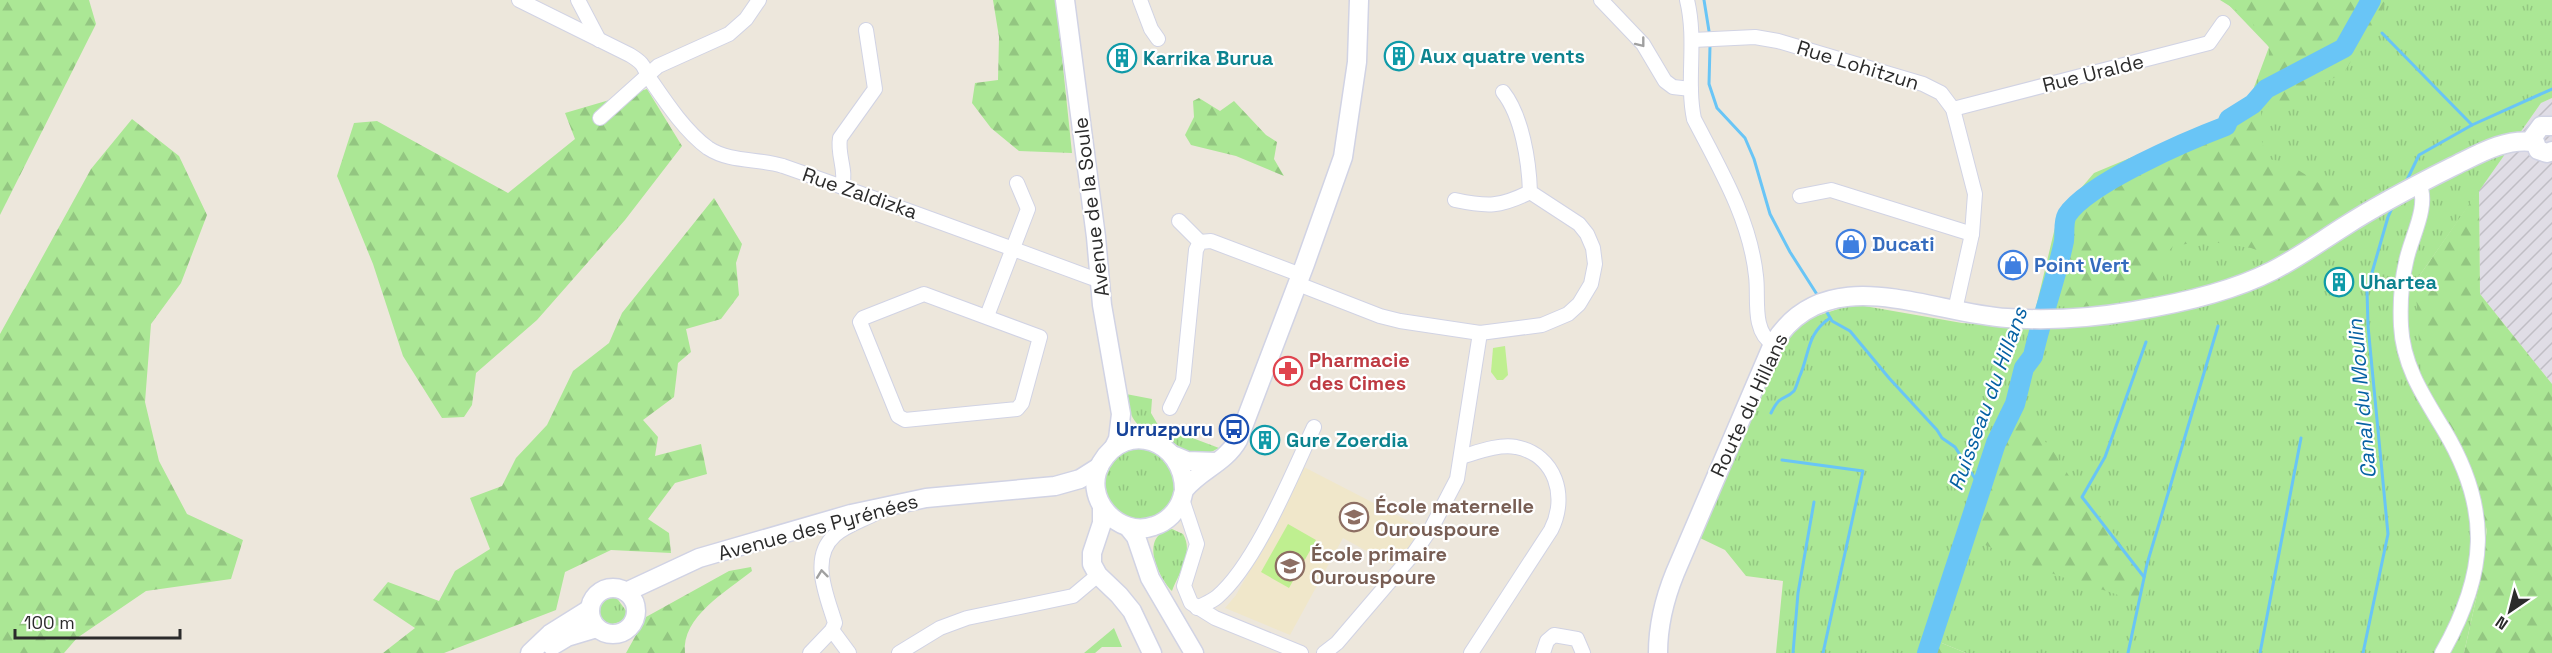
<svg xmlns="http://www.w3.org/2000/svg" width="2552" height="653" font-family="'Space Grotesk',sans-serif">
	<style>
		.industrial { fill: url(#industrial-furrows) }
		.education { fill: #f0e7ca }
		.grass { fill: url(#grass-tufts) }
		.forest { fill: url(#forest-firs) }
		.park { fill: #abe795 }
		.pitch { fill: #bfef90 }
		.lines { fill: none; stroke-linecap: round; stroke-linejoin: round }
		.stream { stroke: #69c5f6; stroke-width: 3 }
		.river { stroke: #69c5f6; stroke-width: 20 }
		.street-casing { stroke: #d1d3e4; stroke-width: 16 }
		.secondary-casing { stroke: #d1d3e4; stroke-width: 21 }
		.street { stroke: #fff; stroke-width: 14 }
		.secondary { stroke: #fff; stroke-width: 18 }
		.oneway { stroke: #a0a0a0 }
		.labels { text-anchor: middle; stroke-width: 4.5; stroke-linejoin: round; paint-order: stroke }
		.culture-label { font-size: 20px; font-weight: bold; fill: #0d838f; stroke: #fff; text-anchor: start }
		.street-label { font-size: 20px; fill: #2b2b2b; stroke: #fff }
		.shop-label { font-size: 20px; font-weight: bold; fill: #366cbe; stroke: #fff; text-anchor: start }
		.health-label { font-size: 20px; font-weight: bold; fill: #be3a42; stroke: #fff; text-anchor: start }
		.transit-label { font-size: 20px; font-weight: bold; fill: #164399; stroke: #fff; text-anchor: end }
		.education-label { font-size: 20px; font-weight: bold; fill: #785e54; stroke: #fff; text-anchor: start }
		.water-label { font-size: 21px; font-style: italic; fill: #0661a4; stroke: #fff }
	</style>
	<defs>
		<pattern id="industrial-furrows" width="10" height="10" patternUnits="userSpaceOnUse" patternTransform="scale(1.5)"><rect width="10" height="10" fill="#e0dde6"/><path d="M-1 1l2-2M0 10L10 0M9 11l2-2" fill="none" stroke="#c0bec5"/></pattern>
		<pattern id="grass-tufts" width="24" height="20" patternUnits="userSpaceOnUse" patternTransform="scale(1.5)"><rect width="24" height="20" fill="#abe795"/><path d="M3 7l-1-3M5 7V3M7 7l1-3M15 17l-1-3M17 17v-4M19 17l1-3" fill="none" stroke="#93c681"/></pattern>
		<pattern id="forest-firs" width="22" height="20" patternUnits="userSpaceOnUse" patternTransform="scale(1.5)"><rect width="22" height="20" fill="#abe795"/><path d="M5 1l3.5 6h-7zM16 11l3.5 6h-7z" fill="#93c681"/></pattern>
	</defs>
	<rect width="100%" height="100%" fill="#ede7dc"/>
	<path class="industrial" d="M2552,98V384L2480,294L2479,190L2541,103Z"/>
	<path class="education" d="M1302,466L1424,529L1397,568L1343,538L1290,635L1225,608L1236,595L1286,506Z"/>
	<g class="grass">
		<path d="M2224,0H2552V98L2541,103L2415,282L2487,526L2479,586L2464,653H1966L1932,639L1924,653H1776L1783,581L1746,576L1725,550L1700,538L1779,350L1802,321L1853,304L1962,323L2031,328L2058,215L2094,173L2192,132L2229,119L2253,90L2269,47Z"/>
		<path d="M1126,394L1152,399L1151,413L1158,425L1219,448C1192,463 1186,449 1164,437C1158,433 1152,433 1146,430C1132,424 1128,408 1126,394Z"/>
		<path d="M1132,448H1147L1167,460C1178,492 1182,495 1156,519L1125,520L1104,497C1104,471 1107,460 1132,448Z"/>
		<path d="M1172,529L1183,534C1194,552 1179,573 1172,591C1157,575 1139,535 1172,529Z"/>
		<path d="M616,597L627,612L623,621L609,625L601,619L598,610L606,598Z"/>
	</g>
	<g class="forest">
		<path d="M0,0H89L96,24L0,215Z"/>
		<path d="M993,0H1056L1072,153L1019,151L991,128L972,103L975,83L998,80L999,37Z"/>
		<path d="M2220,0H2386L2376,28L2361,44L2344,73L2315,87L2291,102L2268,107L2269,47L2249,18Z"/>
		<path d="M647,89L682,146L625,220L537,320L476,373L472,405L464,417L442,418L403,356L373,264L337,176L354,123L377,121L508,193L575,139L565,113Z"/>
		<path d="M1199,98L1220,111L1234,101L1266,135L1277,142L1274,159L1284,176L1236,156L1191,145L1185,135L1194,117L1193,101Z"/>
		<path d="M2253,104L2261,110L2262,143L2269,159L2287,163L2344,199L2349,218L2276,257L2251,248L2206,241L2173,246L2163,258V277L2155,295C2119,304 2084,311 2046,304L2073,207L2089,195L2148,160L2212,131Z"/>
		<path d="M132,119L179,156L207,215L181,283L151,324L145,402L159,461L187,514L243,540L231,579L146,591L77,638L64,653H0V334L91,169Z"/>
		<path d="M2479,190L2480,294L2552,384V653H2464L2479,586L2487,529L2471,470L2423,385L2415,282Z"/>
		<path d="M714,198L742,244L736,263L739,295L721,319L686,329L691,352L678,363L674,397L643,420L658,437L655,456L701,444L707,474L675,483L648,519L669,533L671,553L611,550L565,572L556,610L444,653H383L415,628L373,600L388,582L439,601L455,571L490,549L470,498L502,486L516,458L547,425L573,371L609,343L622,313Z"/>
		<path d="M2009,414L2036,430L2056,455L2082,497L2110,528L2150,589L2140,605C2116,592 2091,587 2065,578C2031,566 1999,552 1966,536L1996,443Z"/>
		<path d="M751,567L752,571C727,591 681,617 685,653H626L646,617L729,571Z"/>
		<path d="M1932,639L1966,653H1924Z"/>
	</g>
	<path class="park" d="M1114,628L1122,647H1102L1095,653H1084Z"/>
	<g class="pitch">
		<path d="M1505,346L1508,375L1503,380H1497L1491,372L1493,348Z"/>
		<path d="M1288,524L1316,540L1289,588L1261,572Z"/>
	</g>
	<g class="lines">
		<g class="stream">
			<path d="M1704,0L1709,31"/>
			<path d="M2382,33L2472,125"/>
			<path d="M1710,46L1709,84L1717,108L1745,138L1754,159L1770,214L1790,252L1818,296"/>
			<path d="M2406,182L2419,155L2472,125L2552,89"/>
			<path d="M1825,309L1832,321L1850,331L1889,378L1937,430L1942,438L1955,447L1981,488"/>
			<path d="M1771,413C1781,393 1784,401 1794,391C1796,388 1798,381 1799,378C1810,354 1806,334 1830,318"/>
			<path d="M1782,460L1863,471L1823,653"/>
			<path d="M2144,577L2082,497L2105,457L2146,342"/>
			<path d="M1793,653L1798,593L1814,502"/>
			<path d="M2128,653L2147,564L2218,326"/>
			<path d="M2260,653L2301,438"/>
			<path d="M2363,653L2388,534L2368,326L2367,290L2388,217L2393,206"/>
		</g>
		<path class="river" d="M1927,653L1996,443L2015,404L2024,368L2033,356C2041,318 2056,280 2064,241C2065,233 2063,222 2067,215C2088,183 2189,140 2226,126L2229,119L2253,104L2266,89L2344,48L2371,0"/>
		<g class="street-casing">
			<g id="street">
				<path d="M519,0L630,55C648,66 642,68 652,82C667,104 686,132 708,148C731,163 758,158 783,166C886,202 989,240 1092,278H1099"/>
				<path d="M578,0L599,40"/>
				<path d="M1140,0L1151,29L1158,39"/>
				<path d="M1601,0L1643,44L1665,81L1673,87L1691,89"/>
				<path d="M1687,0C1697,41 1686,80 1694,119C1720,169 1750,219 1756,276C1759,296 1751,331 1773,344"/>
				<path d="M1693,40L1755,37L1778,41L1923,84L1941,93L1953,109L1975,194L1972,234L1955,310"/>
				<path d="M1953,109L2209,43L2223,23"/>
				<path d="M600,118L658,66L729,34L746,19L759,0"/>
				<path d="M2419,183C2430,207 2410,239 2406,262C2401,283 2400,305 2401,326C2403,366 2424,397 2444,430C2492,510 2487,574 2442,653"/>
				<path d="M842,187C847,171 837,155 840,138L875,89L866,30"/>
				<path d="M1800,196L1831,190L1972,234"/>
				<path d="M1455,200C1488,207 1500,207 1530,192"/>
				<path d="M1179,221L1200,242"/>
				<path d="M1298,284L1380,316L1400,321L1480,333L1542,325L1568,314L1579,304L1591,284L1595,264L1593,248L1587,234L1579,224L1530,192C1529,161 1522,116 1503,92"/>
				<path d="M924,294L1040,337L1022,403L1017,409L905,420L898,416L860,322L863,318Z"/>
				<path d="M987,316L1028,209L1017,183"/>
				<path d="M1170,408L1183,381L1196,250L1200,242L1211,241L1301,275"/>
				<path d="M1461,457C1478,452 1498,444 1516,447C1556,455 1568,497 1551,530L1471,653"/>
				<path d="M1182,499L1197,544L1184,586L1191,603L1215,618L1301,653"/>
				<path d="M1197,608C1204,604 1211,602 1217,597C1256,564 1292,474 1314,427"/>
				<path d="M832,630L835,623C827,596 809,558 835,535C845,526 863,520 876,513"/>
				<path d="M810,653L832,630L849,653"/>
				<path d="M899,653L940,628L967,618L1073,596L1098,575"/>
				<path d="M1324,653L1337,643L1414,553L1432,527L1457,479L1480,333"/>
				<path d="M1543,653L1547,641L1554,635L1577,639L1583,653"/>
			</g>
		</g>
		<g class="secondary-casing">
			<g id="secondary">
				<path d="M1065,0L1096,237L1102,305L1121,414L1118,439L1114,447"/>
				<path d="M2552,126H2541L2533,137L2538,150L2547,153L2552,151"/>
				<path d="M1175,456L1187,461L1216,462"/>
				<path d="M1184,490C1184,441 1127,419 1101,463C1081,497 1118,539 1154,526C1167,522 1178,511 1182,498C1183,495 1183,492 1185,489C1200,470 1225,463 1238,440L1305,264L1343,157L1357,62L1359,0"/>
				<path d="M1102,508V523L1092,553V564L1098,575L1119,595L1132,611L1152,653"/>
				<path d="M1128,527L1136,537L1150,578L1194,653"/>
				<circle cx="613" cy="611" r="23"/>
				<path d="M626,592L699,558L851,514L926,498L1055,486L1080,479L1099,467"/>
				<path d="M552,646L567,637L597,628"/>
				<path d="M530,653L550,634L590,609"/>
				<path d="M1658,653C1658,624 1664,600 1675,573L1773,344C1826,258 1928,313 2007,318C2049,321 2092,318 2133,311C2176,304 2233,291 2272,271C2298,258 2321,241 2345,226C2379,204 2416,185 2452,167C2477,155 2504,138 2533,142"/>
			</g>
		</g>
		<use href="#street" class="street"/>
		<use href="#secondary" class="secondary"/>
	</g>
	<defs><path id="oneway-chevron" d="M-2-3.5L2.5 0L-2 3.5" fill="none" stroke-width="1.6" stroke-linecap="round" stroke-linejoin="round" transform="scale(1.5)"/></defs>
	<g class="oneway">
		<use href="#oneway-chevron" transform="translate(1641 43) rotate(52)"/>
		<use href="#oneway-chevron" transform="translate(822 574) rotate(-97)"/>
	</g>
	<defs>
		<g id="building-ring" transform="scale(1.5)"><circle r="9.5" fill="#fff" stroke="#0f9aa8" stroke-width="1.5"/><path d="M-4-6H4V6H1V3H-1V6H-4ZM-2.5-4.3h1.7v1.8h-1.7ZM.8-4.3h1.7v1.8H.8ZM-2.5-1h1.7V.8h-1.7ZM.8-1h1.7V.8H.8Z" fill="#0f9aa8"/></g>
		<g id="shop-ring" transform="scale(1.5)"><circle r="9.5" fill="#fff" stroke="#3f7fe0" stroke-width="1.5"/><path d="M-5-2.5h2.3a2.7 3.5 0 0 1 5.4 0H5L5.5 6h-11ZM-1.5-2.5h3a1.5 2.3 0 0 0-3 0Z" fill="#3f7fe0"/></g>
		<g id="pharmacy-ring" transform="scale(1.5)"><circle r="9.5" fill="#fff" stroke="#e0444e" stroke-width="1.5"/><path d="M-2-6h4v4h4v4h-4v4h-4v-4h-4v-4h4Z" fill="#e0444e"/></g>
		<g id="bus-ring" transform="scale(1.5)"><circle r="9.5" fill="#fff" stroke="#1a4fb4" stroke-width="1.5"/><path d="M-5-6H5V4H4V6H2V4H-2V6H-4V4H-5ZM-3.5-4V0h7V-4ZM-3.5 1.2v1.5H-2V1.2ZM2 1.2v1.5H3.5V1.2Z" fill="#1a4fb4"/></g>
		<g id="school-ring" transform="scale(1.5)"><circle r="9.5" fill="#fff" stroke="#8d6e63" stroke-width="1.5"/><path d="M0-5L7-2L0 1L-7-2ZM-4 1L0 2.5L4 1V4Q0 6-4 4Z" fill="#8d6e63"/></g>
	</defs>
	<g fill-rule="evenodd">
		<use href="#building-ring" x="1399" y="56"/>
		<use href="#building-ring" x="1122" y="58"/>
		<use href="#shop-ring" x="1851" y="244"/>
		<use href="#shop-ring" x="2013" y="265"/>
		<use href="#building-ring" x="2339" y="282"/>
		<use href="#pharmacy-ring" x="1288" y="371"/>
		<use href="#bus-ring" x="1234" y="429"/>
		<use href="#building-ring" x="1265" y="440"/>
		<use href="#school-ring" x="1354" y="517"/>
		<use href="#school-ring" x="1290" y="566"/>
	</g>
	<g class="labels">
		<g class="culture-label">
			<text x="1420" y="63">Aux quatre vents</text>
			<text x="1143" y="65">Karrika Burua</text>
			<text x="2360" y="289">Uhartea</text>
			<text x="1286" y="447">Gure Zoerdia</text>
		</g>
		<g class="street-label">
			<text transform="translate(1858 65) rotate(17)" y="7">Rue Lohitzun</text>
			<text transform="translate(2093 73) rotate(-14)" y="7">Rue Uralde</text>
			<text transform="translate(860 193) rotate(19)" y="7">Rue Zaldizka</text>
			<text transform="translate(1091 207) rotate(-97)" y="7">Avenue de la Soule</text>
			<text transform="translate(1749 405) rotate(-65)" y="7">Route du Hillans</text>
			<text transform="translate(818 527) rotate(-15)" y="7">Avenue des Pyrénées</text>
		</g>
		<g class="shop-label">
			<text x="1872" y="251">Ducati</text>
			<text x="2034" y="272">Point Vert</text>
		</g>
		<g class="health-label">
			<text x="1309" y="367">Pharmacie<tspan x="1309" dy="23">des Cimes</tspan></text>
		</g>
		<g class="transit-label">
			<text x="1213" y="436">Urruzpuru</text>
		</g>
		<g class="education-label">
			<text x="1375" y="513">École maternelle<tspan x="1375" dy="23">Ourouspoure</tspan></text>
			<text x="1311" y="561">École primaire<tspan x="1311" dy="23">Ourouspoure</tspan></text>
		</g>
		<g class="water-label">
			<text transform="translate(1988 399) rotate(-70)" y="7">Ruisseau du Hillans</text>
			<text transform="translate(2362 399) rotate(-95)" y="7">Canal du Moulin</text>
		</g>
	</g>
	<g transform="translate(2510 611) rotate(215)" stroke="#ffffff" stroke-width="4.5" paint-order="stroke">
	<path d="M0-4.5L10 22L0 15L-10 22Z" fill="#2b2b2b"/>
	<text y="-9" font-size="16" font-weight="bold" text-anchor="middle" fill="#2b2b2b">N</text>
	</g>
	<path d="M15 629v9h165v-9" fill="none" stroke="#2b2b2b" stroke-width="3"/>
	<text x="24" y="629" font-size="18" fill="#2b2b2b" stroke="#ffffff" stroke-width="4.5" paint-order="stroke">100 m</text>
</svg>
